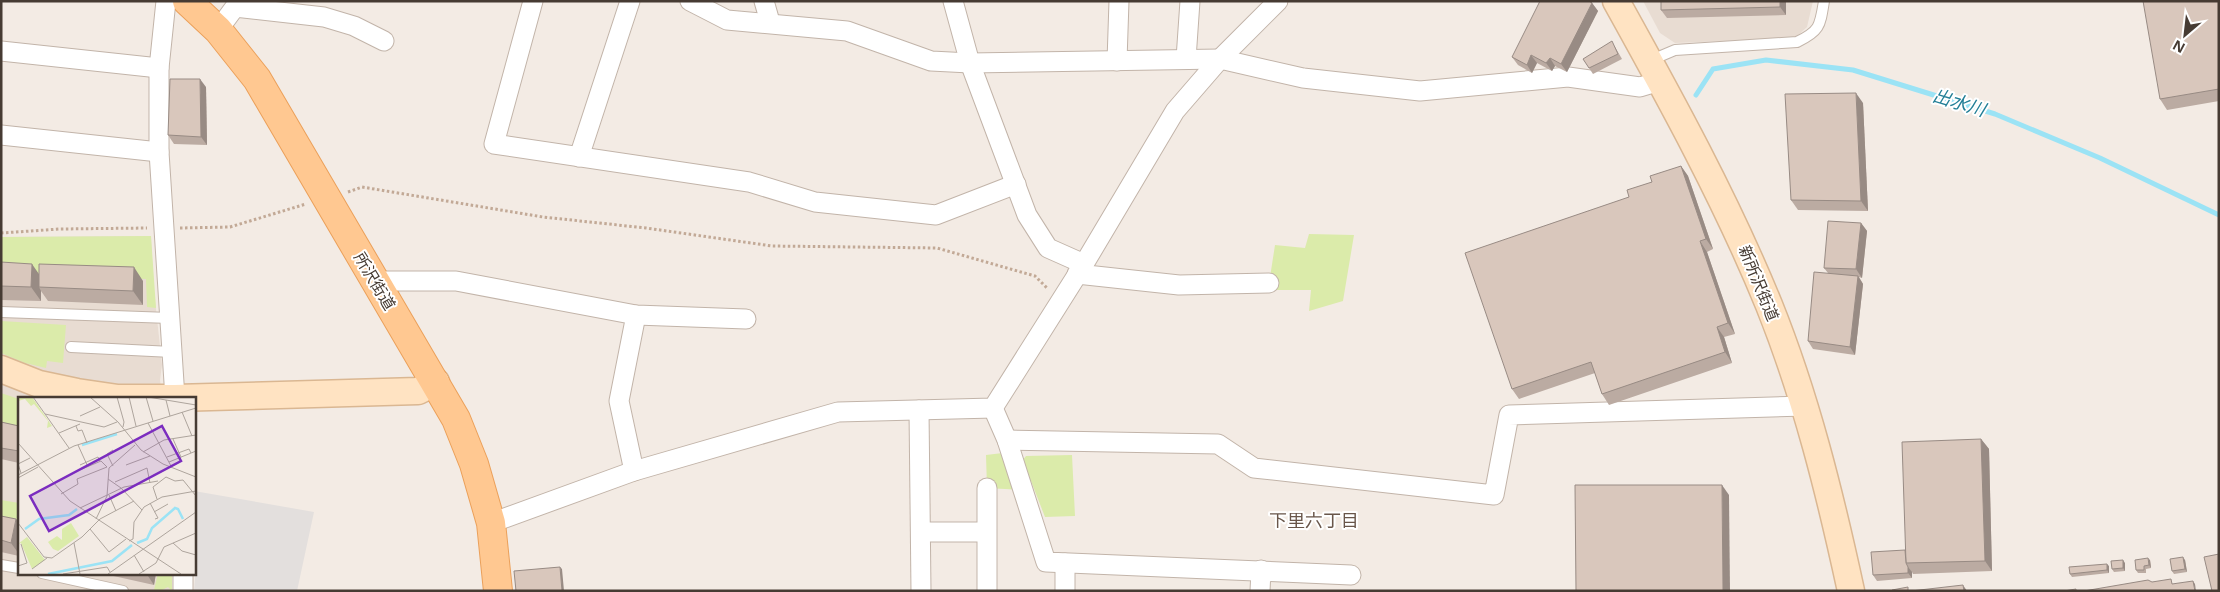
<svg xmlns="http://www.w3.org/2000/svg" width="2220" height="592" font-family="'Noto Sans','Noto Sans JP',sans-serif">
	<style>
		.residential { fill: #e8dcd2 }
		.green { fill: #dbebaa }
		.parking { fill: #e3dfdd }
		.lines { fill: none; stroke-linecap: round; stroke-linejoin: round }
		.stream { stroke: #9be3f5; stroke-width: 5 }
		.lane-casing { stroke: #c2b4a9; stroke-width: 12 }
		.street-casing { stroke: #c2b4a9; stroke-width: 21 }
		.secondary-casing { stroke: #dab792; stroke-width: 29 }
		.primary-casing { stroke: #eba05a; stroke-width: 30 }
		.path { stroke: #c2a996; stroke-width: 3; stroke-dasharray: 2.5 2.5; stroke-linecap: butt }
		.lane { stroke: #fff; stroke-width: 10 }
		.street { stroke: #fff; stroke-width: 19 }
		.secondary { stroke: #ffe3c2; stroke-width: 26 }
		.primary { stroke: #ffc891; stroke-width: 28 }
		.wall { fill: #bbaba2 }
		.shaded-wall { fill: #988b84 }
		.building { fill: #d9c7bc; stroke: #988b84 }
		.labels { text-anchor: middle; stroke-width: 4; stroke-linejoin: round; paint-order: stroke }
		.street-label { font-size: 16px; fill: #463b33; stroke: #fff }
		.water-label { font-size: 18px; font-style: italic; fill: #227f97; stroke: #fff }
		.neighbourhood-label { font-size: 18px; fill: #69564a; stroke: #fff }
		.inset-river { fill: none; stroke: #9be3f5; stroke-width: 2.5 }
		.inset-road { fill: none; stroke: #aea59d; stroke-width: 1 }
		.view { fill: #7b2cbf; fill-opacity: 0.15; stroke: #7b2cbf; stroke-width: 2.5 }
		.inset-edge { fill: none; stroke: #463b33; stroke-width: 2.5 }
	</style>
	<rect width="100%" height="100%" fill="#f3ebe4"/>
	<g class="residential">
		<path d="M1643,1H1813L1807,27L1795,38L1675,43L1660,33Z"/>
		<path d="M151,236L153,281L162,365L160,380L162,398H19V573H172V591H1V237Z"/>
	</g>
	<g class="green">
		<path d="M1309,234L1354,235L1343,301L1309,311L1311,290H1268L1275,245L1305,248Z"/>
		<path d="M151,236L156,308L147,307L146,279L1,274V237Z"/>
		<path d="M1,321L66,325L63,363L47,361L46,368L25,363L1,353Z"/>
		<path d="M1,393L19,399V437L1,433Z"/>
		<path d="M1011,452L1023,490L987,488L986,455Z"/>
		<path d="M1072,455L1075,516L1045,517L1031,481L1019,465L1026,456Z"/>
		<path d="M1,500L19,503V530L1,526Z"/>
		<path d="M158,573H172V591L168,587L160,591L154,590Z"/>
	</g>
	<path class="parking" d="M194,491L314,512L297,591H194L196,567Z"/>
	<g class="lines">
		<path class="stream" d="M1696,95L1713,69L1766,60L1853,70L1995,114L2100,158L2219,215"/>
		<g class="lane-casing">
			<g id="lane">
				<path d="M1649,61L1675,50L1797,42C1820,31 1820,26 1824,1"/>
				<path d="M1,312L170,318"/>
				<path d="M71,347L172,352"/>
				<path d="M1,565L19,568"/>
				<path d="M42,573L123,591"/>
			</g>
		</g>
		<g class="street-casing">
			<g id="street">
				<path d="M166,1L159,68V152L175,398"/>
				<path d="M533,1L494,144L749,182L815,202L936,215L1016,184"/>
				<path d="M690,1L727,20L847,31L931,61L970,63L1220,59L1303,78L1420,91L1568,77L1640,87L1660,81"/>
				<path d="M764,1L770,22"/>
				<path d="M953,1L970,63L1027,215L1048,248L1084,264"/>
				<path d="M218,30L235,7L324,17L354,26L384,41"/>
				<path d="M1,51L159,68"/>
				<path d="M1186,59L1190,1"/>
				<path d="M1117,61L1119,1"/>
				<path d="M1,135L159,152"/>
				<path d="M579,157L630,1"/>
				<path d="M1077,274L1179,285L1269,283"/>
				<path d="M374,281H456L636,315L746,319"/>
				<path d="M993,408L1007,440L1046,562L1351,575"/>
				<path d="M919,410L921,591"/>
				<path d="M1007,440L1218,444L1254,468L1494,495L1509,415L1805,406"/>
				<path d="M634,471L619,401L636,315"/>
				<path d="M987,488V591"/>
				<path d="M491,523L634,471L838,412L993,408L1084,264L1175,111L1220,59L1278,1"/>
				<path d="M921,532H986"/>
				<path d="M1065,563V591"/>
				<path d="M183,591V573"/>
				<path d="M1260,591L1261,570"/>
			</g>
		</g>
		<g class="secondary-casing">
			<g id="secondary">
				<path d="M1616,1C1671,100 1726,200 1769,305C1806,397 1830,494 1851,591"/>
				<path d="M1,369L39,384L77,392L118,398H175L418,391L436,382"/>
			</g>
		</g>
		<g class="primary-casing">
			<path id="primary" d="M187,1L218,30L257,79L456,419L474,464L491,523L498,591"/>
		</g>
		<g class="path">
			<path d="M348,192L362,187L543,217L646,228L772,246L937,248L1035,276L1048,289"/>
			<path d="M180,228L230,227L306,204"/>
			<path d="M1,233L60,229L147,228"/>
		</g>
		<use href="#lane" class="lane"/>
		<use href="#street" class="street"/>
		<use href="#secondary" class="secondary"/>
		<use href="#primary" class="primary"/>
	</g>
	<g class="wall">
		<path d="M1661,1H1786V15L1667,18L1661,10Z"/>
		<path d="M2219,1V101L2167,110L2160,99Z"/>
		<path d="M1592,3L1598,11L1567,72L1555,66L1552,71L1537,63L1532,73L1518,65L1512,57Z"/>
		<path d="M1615,47L1622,59L1593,74L1589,68Z"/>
		<path d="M206,87L207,145L174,144L168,135Z"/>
		<path d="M1863,103L1868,211L1798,210L1791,200Z"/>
		<path d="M1681,166L1688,176L1713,249L1707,252L1735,334L1724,337L1732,363L1609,405L1602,394L1595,373L1519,399L1512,389L1629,197L1652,182Z"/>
		<path d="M1861,223L1867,231L1862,278L1859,277L1863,284L1855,355L1813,349L1808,341L1828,273L1824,268Z"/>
		<path d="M1,262L39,274L143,281V305L48,301L41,291V301L1,300Z"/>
		<path d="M1,422L19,426V463L1,459Z"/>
		<path d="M1981,439L1989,449L1992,571L1913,574L1912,572V578L1877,581L1873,575L1905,550Z"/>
		<path d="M1,516L16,519L19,523V556L1,552Z"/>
		<path d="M2150,560L2151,568L2146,569V573H2138L2136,570Z"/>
		<path d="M2185,560L2187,572L2174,574L2172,571Z"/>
		<path d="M2125,563V571L2114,572L2112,569Z"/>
		<path d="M2109,566V573L2072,577L2070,574Z"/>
		<path d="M100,573H156L154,585Z"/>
	</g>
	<g class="shaded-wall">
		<path d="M1780,1H1786V15L1780,7Z"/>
		<path d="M1592,3L1598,11L1567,72L1561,64Z"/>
		<path d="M1531,55L1537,63L1532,73L1527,65Z"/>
		<path d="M1550,58L1555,66L1552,71L1546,63Z"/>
		<path d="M200,79L206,87L207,145L201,137Z"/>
		<path d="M1856,93L1863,103L1868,211L1861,201Z"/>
		<path d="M1681,166L1688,176L1713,249L1706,239Z"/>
		<path d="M1861,223L1867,231L1862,278L1856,269Z"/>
		<path d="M1700,241L1707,252L1735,334L1728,323Z"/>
		<path d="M32,264L41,277L39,287L41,291V301L31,287Z"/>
		<path d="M134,267L143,281V305L133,291Z"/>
		<path d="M1858,276L1863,284L1855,355L1850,347Z"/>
		<path d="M1717,327L1724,337L1732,363L1725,352Z"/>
		<path d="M1981,439L1989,449L1992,571L1985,561Z"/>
		<path d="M1722,485L1729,495L1730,591H1723Z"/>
		<path d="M16,519L19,523V554L11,543Z"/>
		<path d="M2183,557L2185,560L2187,572L2185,569Z"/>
		<path d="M2148,558L2150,560L2151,568L2149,565Z"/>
		<path d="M2123,560L2125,563V571L2123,568Z"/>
		<path d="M2107,564L2109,566V573L2107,570Z"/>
		<path d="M560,567L562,569L564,591H562Z"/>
		<path d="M1908,567L1912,572V578L1908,573Z"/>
		<path d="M146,573H156L154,585Z"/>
		<path d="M2193,581L2195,584L2196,591H2195Z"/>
		<path d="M1963,585L1967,591H1964Z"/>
	</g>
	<g class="building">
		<path d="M1540,1H1589L1592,3L1561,64L1550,58L1546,63L1531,55L1527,65L1512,57Z"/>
		<path d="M1661,1H1780V7L1661,10Z"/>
		<path d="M2143,1H2219V89L2160,99Z"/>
		<path d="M1612,41L1618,54L1589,68L1583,59Z"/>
		<path d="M170,79H200L201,137L168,135Z"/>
		<path d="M1856,93L1861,201L1791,200L1785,94Z"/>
		<path d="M1681,166L1706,239L1700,241L1728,323L1717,327L1725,352L1602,394L1591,362L1512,389L1465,253L1629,197L1627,190L1652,182L1650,176Z"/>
		<path d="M1828,221L1861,223L1856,269L1824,268Z"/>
		<path d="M1,262L32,264L31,287L1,286Z"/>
		<path d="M39,264L134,267L133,291L39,287Z"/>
		<path d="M1814,272L1858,276L1850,347L1808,341Z"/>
		<path d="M1,422L19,426V451L1,448Z"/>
		<path d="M1981,439L1985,561L1906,563L1902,442Z"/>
		<path d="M1575,485H1722L1723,591H1576Z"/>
		<path d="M1,516L16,519L11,543L1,540Z"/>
		<path d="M1905,550L1906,563L1908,567V573L1873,575L1871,552Z"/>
		<path d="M2219,554V591H2212L2204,557Z"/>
		<path d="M2183,557L2185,569L2172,571L2170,559Z"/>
		<path d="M2148,558L2149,565L2144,566V570H2136L2135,560Z"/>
		<path d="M2123,560V568L2112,569L2111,561Z"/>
		<path d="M2107,564V570L2070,574L2069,567Z"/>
		<path d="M560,567L562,591H516L514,571Z"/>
		<path d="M2171,579L2172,584L2193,581L2195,591H2084L2148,580L2152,582Z"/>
		<path d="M1963,585L1964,591H1911Z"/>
		<path d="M1908,587V591H1892V590Z"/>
		<path d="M2076,589V591H2064Z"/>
	</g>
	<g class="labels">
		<g class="street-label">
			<text transform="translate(375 281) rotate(59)" y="6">所沢街道</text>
			<text transform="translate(1759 283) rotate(68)" y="6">新所沢街道</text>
		</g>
		<g class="water-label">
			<text transform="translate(1959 103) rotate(17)" y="6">出水川</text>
		</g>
		<g class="neighbourhood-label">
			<text x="1314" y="527">下里六丁目</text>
		</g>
	</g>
	<g transform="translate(18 397)">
		<rect width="178" height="178" fill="#f3ebe4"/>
		<path d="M0,0H14L34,29L29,31L30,24L16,7L13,9L7,2L0,4ZM53,126L61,139L40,154L35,152L30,145L39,139L44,143V132ZM9,140L27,163L14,172L3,146L0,147Z" fill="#dbebaa"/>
		<path class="inset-river" d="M64,48L99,37M7,132L21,122L51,118L59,112M119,146L129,142L134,131L157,111L160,112L165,122M30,177L94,164L114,148"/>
		<path class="inset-road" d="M15,0L51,51M72,0L100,25L123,53L145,67L178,80M99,0L106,25L105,30M111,0L118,29M128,0L135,24M130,0L178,8M148,3L152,19M164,15L174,39M27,17L86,30L99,25M62,19L82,10M130,26L153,69M58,29L60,34L64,33L69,46M41,36L62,27M155,42L163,60M0,46L52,104L163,177M60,48L70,70M95,53L89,57L95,69M125,55L146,43L178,38M149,60L171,52L173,56M151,65L178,54M62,68L80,60L82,64M108,68L132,59M64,72L83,64L89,70M3,76L0,67L12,61M0,78L56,49L178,11M0,81L20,70M90,82L103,91L124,113M97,85L129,71L132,86M43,97L60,87L59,82L89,70M91,98L98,114M139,102L135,90L148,80L157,84L165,83L178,99M132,106L140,121L137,122M62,111L106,90L140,84M136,115L150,107M78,122L89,99L91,71L117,48M0,126L26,160L34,161L64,140L82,122L116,104M72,132L91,155L108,142M111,144L115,142L116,125L126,110L144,100L178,94M56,146L62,177M155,146L164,154L178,158M116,158L126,175M0,169L9,166L3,147M14,172L29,161M45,177L89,170L92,175M90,177L178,115M121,177L138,166L146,150L178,136"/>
		<path class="view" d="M144,29L163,64L31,134L12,99Z"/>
		<rect width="178" height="178" class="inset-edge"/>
	</g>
	<rect width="2220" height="592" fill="none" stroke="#463b33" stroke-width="5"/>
	<g transform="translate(2185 35) rotate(208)" stroke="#ffffff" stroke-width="4" paint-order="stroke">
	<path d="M0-4L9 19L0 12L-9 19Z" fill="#463b33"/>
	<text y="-8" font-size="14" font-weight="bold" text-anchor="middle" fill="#463b33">N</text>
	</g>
</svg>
